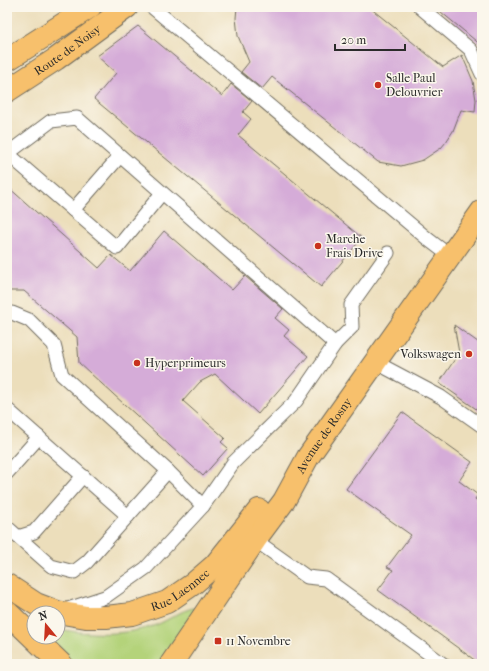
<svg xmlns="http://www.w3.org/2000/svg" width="489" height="671" font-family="'IM FELL French Canon',serif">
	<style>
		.green { fill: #b4d37a; stroke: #707f52 }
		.building { fill: #d5acd8 }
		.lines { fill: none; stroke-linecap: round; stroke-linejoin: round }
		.lane-casing { stroke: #6f6a5d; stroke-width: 15 }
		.primary-casing { stroke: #6f6a5d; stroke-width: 24 }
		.lane { stroke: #fff; stroke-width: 13 }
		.primary { stroke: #f7c06c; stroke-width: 22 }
		.poi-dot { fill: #c8321e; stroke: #fbf7ec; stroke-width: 1.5 }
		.labels { text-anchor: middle; stroke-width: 3; stroke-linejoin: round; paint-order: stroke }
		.street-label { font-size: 12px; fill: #2b2b2b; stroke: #fbf7ec }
		.poi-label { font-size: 12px; fill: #2b2b2b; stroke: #fbf7ec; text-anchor: start }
	</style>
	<rect width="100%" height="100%" fill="#fbf7ec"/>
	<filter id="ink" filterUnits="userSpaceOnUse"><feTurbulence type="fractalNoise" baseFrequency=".025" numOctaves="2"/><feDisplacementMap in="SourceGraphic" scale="8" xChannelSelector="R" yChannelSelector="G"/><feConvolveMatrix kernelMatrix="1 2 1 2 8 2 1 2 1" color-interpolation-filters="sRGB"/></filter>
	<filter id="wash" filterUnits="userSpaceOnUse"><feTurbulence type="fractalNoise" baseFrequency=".012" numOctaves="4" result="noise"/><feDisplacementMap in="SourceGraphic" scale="16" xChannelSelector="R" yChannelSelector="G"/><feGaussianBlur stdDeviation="0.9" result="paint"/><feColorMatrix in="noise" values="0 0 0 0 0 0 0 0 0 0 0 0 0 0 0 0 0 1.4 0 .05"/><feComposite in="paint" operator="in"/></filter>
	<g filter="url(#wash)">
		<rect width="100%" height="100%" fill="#ecdebb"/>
		<path class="green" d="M193,608L196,611L195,615L159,664H68L41,637H58V629C91,635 124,636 156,625C169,620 180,611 193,608Z"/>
		<g id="blocks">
			<g class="building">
				<path d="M237,7H369L443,67L462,55L473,81L476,100L475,112L461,110L453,131L446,142L441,148L423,160L401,166L378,162L272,77L262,89L241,72L249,62L238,36L236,18Z"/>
				<path d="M435,7H482V46Z"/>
				<path d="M138,26L222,96L231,84L252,101L243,112L251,119L238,135L362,238L321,287L94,99L116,73L97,56Z"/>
				<path d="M7,186L99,268L111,255L130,271L164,231L232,290L245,276L283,309L275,318L289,330L284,336L308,356L258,414L215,374L200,382L183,401L225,438L221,442L228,448L203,476L79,363L77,337L24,291H7Z"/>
				<path d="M454,325L482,345V413L439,383L459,353Z"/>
				<path d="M402,412L472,462L459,481L478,495L475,499L482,505V664H480L378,590L393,570L387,567L411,535L346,489Z"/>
			</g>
		</g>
	</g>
	<g filter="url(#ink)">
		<use href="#blocks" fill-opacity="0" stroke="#6f6a5d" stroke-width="1"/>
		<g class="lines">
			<g class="lane-casing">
				<g id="lane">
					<path d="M152,7L429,240L450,256"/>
					<path d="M420,7L471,50L482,74"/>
					<path d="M7,153L117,248L162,193"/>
					<path d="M7,154L51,121L77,118L335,344"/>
					<path d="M73,210L120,156"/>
					<path d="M7,313H12L29,320L54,345L62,375L168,471L203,506L233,463L296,401L335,344L352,327L351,305L388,253"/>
					<path d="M375,362L441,397L482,426"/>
					<path d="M7,409L128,516"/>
					<path d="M7,473L39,437"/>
					<path d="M7,527L51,566L74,572L87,562L168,471"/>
					<path d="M18,537L34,532L83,476"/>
					<path d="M255,540L307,577L326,579L443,664"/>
					<path d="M65,610L105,597L146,568L203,506"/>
				</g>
			</g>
			<g class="primary-casing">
				<g id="primary">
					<path d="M7,60L90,7"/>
					<path id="s1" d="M7,91L56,59L127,7"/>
					<path id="s2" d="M7,585L36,604L57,612L86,617H106L132,614L167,602L193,584L215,565L259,510"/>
					<path d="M7,612L61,664"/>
					<path id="s3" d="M171,664L255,540L284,501L308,457L482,211"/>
				</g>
			</g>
			<use href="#lane" class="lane"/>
			<use href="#primary" class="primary"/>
		</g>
	</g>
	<g class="poi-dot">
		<circle cx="378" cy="85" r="4"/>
		<circle cx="318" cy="246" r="4"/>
		<circle cx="469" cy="354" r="4"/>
		<circle cx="137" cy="363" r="4"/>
		<rect x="214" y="637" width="8" height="8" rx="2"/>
	</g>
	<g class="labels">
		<g class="street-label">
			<text dy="4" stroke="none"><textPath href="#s1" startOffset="73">Route de Noisy</textPath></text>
			<text dy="4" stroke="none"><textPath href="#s3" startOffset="275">Avenue de Rosny</textPath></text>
			<text dy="4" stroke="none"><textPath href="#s2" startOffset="187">Rue Laennec</textPath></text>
		</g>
		<g class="poi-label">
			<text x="386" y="82">Salle Paul<tspan x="386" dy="14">Delouvrier</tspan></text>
			<text x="326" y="243">Marche<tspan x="326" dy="14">Frais Drive</tspan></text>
			<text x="461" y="358" text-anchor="end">Volkswagen</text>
			<text x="145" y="367">Hyperprimeurs</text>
			<text x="226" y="645">11 Novembre</text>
		</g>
	</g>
	<rect width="489" height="671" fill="none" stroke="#fbf7ec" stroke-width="24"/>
	<g transform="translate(46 625) rotate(342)"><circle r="19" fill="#fbf7ec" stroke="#a8a59f"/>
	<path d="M0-3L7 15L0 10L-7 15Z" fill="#c8321e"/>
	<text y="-6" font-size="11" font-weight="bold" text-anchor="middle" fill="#2b2b2b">N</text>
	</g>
	<path d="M335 44v6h70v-6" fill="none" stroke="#2b2b2b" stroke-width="2"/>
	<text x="341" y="44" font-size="12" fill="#2b2b2b" stroke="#fbf7ec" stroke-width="3" paint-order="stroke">20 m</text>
</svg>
